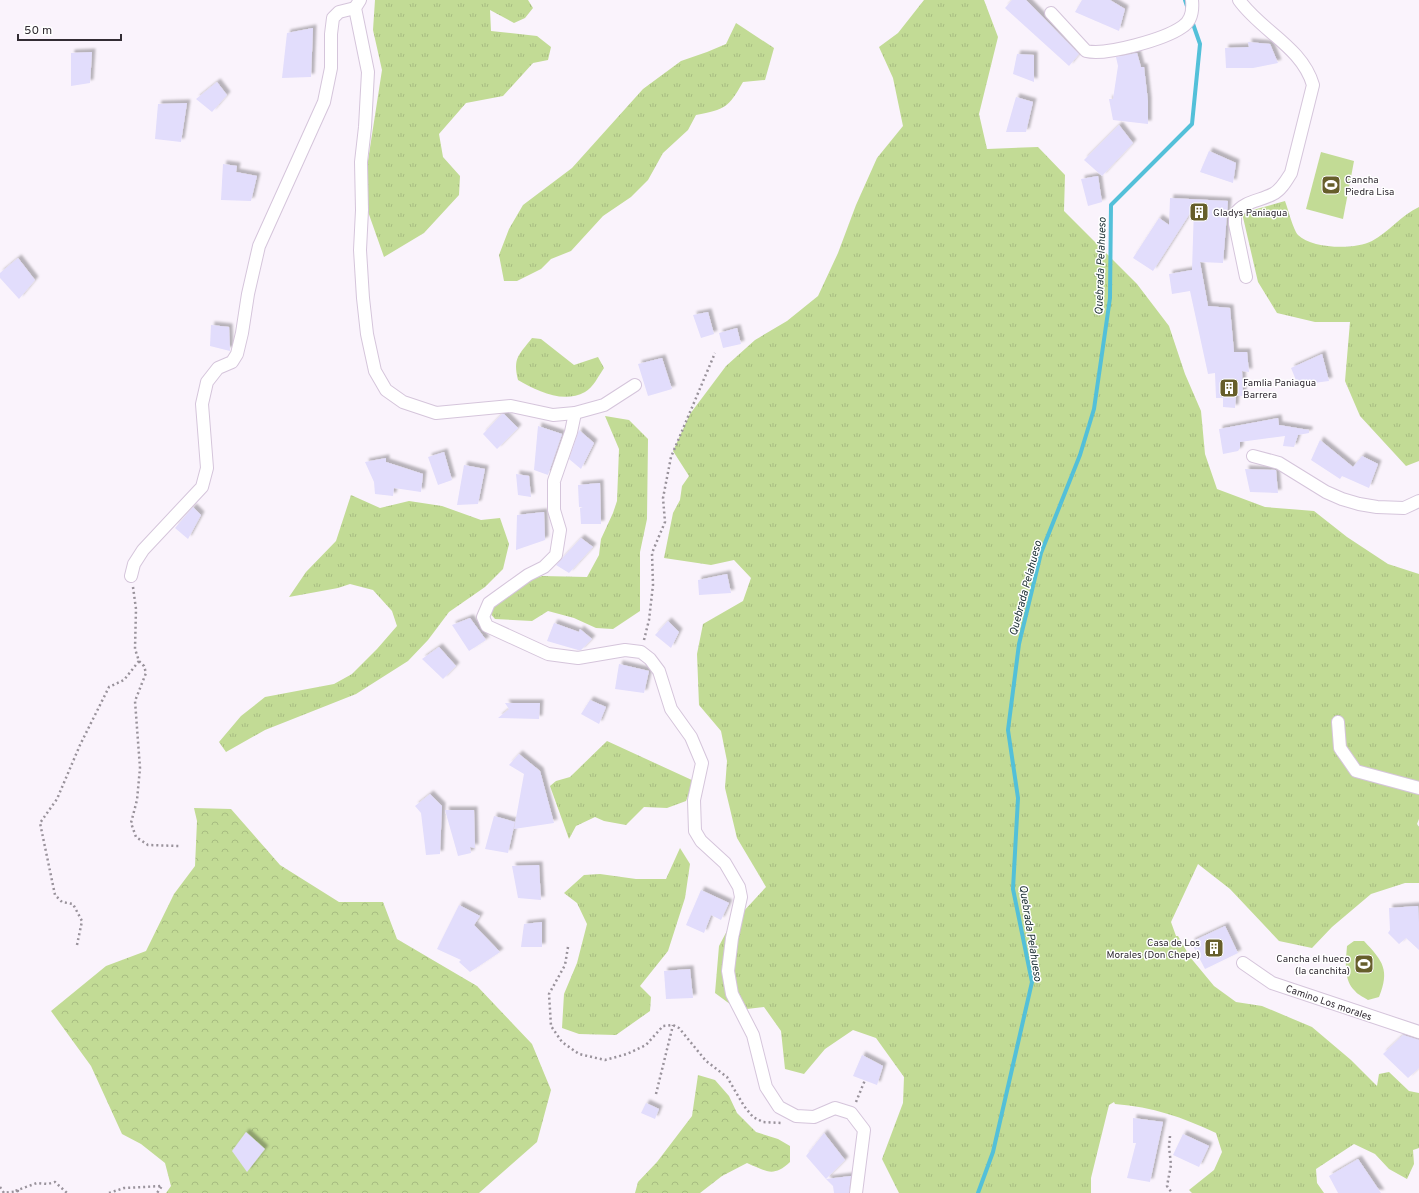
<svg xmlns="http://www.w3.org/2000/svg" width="1419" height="1193" font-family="Overpass,sans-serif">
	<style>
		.grass { fill: url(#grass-tufts) }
		.forest { fill: url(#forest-crowns) }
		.park { fill: #c2db95 }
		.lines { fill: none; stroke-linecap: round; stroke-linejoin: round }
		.stream { stroke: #53c0d9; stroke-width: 4 }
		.building { fill: #e2ddfc; filter: url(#shadow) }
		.street-casing { stroke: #d5c5db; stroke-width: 14 }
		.path { stroke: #99929b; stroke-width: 2.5; stroke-dasharray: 2 3; stroke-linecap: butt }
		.street { stroke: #fff; stroke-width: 12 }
		.labels { text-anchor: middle; stroke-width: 3; stroke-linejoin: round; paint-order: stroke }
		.poi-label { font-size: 10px; fill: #322c34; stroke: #fff; text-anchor: start }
		.street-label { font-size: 10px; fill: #322c34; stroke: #fff }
		.water-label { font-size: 11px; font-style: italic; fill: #1a2d32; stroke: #fff }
	</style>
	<defs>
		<pattern id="grass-tufts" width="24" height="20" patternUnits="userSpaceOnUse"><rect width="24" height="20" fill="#c2db95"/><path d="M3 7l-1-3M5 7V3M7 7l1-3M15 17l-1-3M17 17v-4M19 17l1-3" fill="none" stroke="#a7bc81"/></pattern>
		<pattern id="forest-crowns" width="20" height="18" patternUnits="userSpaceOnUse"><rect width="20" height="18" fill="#c2db95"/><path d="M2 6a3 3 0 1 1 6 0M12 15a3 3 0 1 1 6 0" fill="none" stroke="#a7bc81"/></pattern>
		<filter id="shadow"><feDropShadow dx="3.5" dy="-3.5" stdDeviation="1" flood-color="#0004"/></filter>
	</defs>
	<rect width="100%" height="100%" fill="#faf3fc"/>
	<g class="grass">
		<path d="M375,0H528L533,8L525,18L514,23L490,10L491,31L537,36L551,47L548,60L533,63L503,96L466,103L439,134L443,157L460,176L459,195L424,233L384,257L366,206L365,180L382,70L373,30Z"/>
		<path d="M924,0H984L998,37L979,114L987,149L1038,147L1065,175L1064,211L1137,284L1169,326L1185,374L1201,411L1205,454L1217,489L1265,507L1314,511L1347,537L1388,564L1419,574V819L1417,824L1419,827V883H1405L1371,894L1332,927L1312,948L1279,941L1230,889L1198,864L1171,922L1176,936H1178L1190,957L1214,986L1236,1002L1262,1006L1312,1027L1351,1060L1377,1086L1379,1074L1389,1072L1409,1091L1419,1093V1148L1413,1150L1414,1164L1407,1179L1389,1169L1375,1154L1354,1144L1316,1169L1317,1183L1324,1193H1192L1189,1190L1214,1170L1222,1152L1216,1133C1182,1117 1153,1107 1115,1104L1114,1102L1109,1105L1091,1178V1193H899L882,1159L903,1103L904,1077L876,1038L853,1030L825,1049L804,1074L785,1069L781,1031L764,1007L738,1010L715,993L719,946L729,927L766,887L737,838L725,788L727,761L721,731L699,705L697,654L703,624L743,601L751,578L734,560L711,565L664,558L673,513L680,500L682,486L689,476L673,451L690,414L726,366L755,340L787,321L818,296L838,253L856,205L877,158L903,126L893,78L879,47L898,33Z"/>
		<path d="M736,23L774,48L765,80L743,82C728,108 726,109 696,115L688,130L663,153L648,180L631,197L603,216L571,251L551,259L541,269L517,281H504L499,255L509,229L523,205L572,168L643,89L681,61L707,52L726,44Z"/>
		<path d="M1285,201C1288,209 1293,229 1298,235C1312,249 1355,250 1372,241C1389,232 1401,215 1419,207V461L1406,466L1360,416L1345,381L1350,322H1315L1277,313L1258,282L1242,213Z"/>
		<path d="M532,338L541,339L574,365L598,357L604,368C599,375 593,388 585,392C563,404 537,391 518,380C513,358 518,356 532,338Z"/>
		<path d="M605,416L629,420L648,439L647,519L640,552V611L613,629L596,628L574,618L548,611L532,621L495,619L489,612L514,585L542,576L587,577L599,555L601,539L613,513L617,501L619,449Z"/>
		<path d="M351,495L380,508L409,501L442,506L481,520L500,518L509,544L503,569L485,587L449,612L428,640L408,661L356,694L265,730L226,752L219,742L241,716L265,697L334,684L352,674L377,649L397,626L392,611L373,590L350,584L338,588L289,597L306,572L336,541Z"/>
		<path d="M607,741L694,781L686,801L667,808L644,807L626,825L604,821L595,817L576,826L569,839L550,786L556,781L570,777Z"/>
		<path d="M680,848L690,864L685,898L668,951L640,986L651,997L650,1011L616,1035L579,1034L562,1028L564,994L577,963L587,924L577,903L564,893L584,875L600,874L636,879H666Z"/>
	</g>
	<g class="forest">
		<path d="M194,808L231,809L280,865L339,902H383L397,939L477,986L532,1044L551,1090L537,1142L479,1193H166L171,1186L165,1163L141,1144L122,1134L91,1066L51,1011L106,966L146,951L174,894L195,866L197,821Z"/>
		<path d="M698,1075L715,1080L729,1096L737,1113L756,1132L778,1139L790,1146V1162C773,1178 766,1171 747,1163L722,1176L700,1193H635L638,1182L657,1162L692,1116Z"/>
	</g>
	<g class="park">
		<path d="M1321,152L1354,161L1343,219L1306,209Z"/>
		<path d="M1354,941H1364C1383,961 1390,970 1379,997L1368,1000C1364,997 1358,995 1355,991C1343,980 1346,960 1347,946Z"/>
	</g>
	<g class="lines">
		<g class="stream">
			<path d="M1185,0L1188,9"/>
			<path d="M978,1193L993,1152L1032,982L1013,889L1018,798L1008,730L1019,644L1041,553L1080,455L1094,409L1110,298L1111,205L1192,124L1200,44L1192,21"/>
		</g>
	</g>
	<g class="building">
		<path d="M1012,0H1026L1079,54L1069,66L1005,8Z"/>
		<path d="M1082,0H1110L1125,9L1119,31L1075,12Z"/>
		<path d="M313,28L311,77L282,78L287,33Z"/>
		<path d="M1248,42L1270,44L1278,63L1253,68H1226L1225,48L1249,47Z"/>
		<path d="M92,52L90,83L71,86V53Z"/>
		<path d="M1137,53L1141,67H1144L1148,101V124L1113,120L1109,99H1113L1118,66L1116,57Z"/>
		<path d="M1017,54L1034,55V82L1013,74Z"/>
		<path d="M217,82L227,95L212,112L196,99Z"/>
		<path d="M1016,97L1033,102L1026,132H1006Z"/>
		<path d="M187,103L181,142L155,139L158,104Z"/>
		<path d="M1119,125L1133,143L1102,176L1084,160Z"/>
		<path d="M1209,151L1236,163L1233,183L1200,172Z"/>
		<path d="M223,164L237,166L236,172L257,176L251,201L221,200Z"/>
		<path d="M1098,176L1102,202L1088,206L1081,179Z"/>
		<path d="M1170,198L1228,201L1223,263L1200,262L1208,306L1230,308L1234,352H1247L1249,372L1242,371L1243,396H1236L1235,408L1223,407V398H1216L1215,373L1208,374L1190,291L1172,294L1169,274L1192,270L1194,207L1153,271L1133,258L1159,218L1169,225Z"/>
		<path d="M18,258L35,280L19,299L0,278V273Z"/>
		<path d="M708,312L714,334L701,338L693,315Z"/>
		<path d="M211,325L229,327L230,351L210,346Z"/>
		<path d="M737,328L741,344L723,348L719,333Z"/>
		<path d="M1322,354L1329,381L1298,385L1291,368Z"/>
		<path d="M662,358L672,389L648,396L638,364Z"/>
		<path d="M502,414H504L518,428L497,449L483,434Z"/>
		<path d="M1278,418L1279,425L1309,430V433L1298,435L1294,447L1283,446L1285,436L1240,442V448L1238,451L1223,454L1219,429Z"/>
		<path d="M538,426L562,434L548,475L534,470Z"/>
		<path d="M579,430L594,443L581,469L569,459Z"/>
		<path d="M1320,440L1353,467L1362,456L1378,464L1369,488L1342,476L1340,479L1311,460Z"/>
		<path d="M444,452L452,480L438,485L428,457Z"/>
		<path d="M386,458V462L423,474L421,492L394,488L393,496L375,494L374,482L365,462Z"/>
		<path d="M464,465L485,469L478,504L457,505Z"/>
		<path d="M1245,469L1276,470L1278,493L1250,492Z"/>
		<path d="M516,474L529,476L531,497L518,495Z"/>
		<path d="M600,483L601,524H581L580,508L583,507H579L578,485Z"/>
		<path d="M193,507L201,515L188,539L175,528Z"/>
		<path d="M544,512L545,540L516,550L517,515Z"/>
		<path d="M581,538L593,547L569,573L556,565Z"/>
		<path d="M727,574L731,593L699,595L698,580Z"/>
		<path d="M470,618L486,640L469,651L452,625Z"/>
		<path d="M668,621L679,632L671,648L655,635Z"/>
		<path d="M554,623L579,632L580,629L592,639L581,650H578L547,641Z"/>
		<path d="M439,647L456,666L443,679L422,659Z"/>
		<path d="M619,664L649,671L644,693L615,689Z"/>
		<path d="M590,700L606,707L599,724L581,714Z"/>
		<path d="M505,703H540L539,719L498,718L509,709Z"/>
		<path d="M519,754L540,771L554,823L514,829L524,774L509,765Z"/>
		<path d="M430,794L442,806L440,854L426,855L421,813L415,806Z"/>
		<path d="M445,810H474L475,848L470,847L471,853L458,856Z"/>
		<path d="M494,816L515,822L508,853L485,849Z"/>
		<path d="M539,865L541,900L518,898L512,866Z"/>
		<path d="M701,890L729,903L721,920L711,915L704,933L686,925Z"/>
		<path d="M459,905L480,916L474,925L500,952L470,972L459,962L461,960L437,949Z"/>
		<path d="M1418,906L1419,922V950L1406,938L1399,944L1388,933L1390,930L1389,908Z"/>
		<path d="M542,922V947H521L524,924Z"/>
		<path d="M1225,926L1238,953L1205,969L1191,942Z"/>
		<path d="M690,969L693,998L666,999L664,971Z"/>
		<path d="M1403,1035L1419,1040V1068L1408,1078L1383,1054Z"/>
		<path d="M862,1055L883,1066L877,1085L853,1076Z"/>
		<path d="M646,1103L659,1109L655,1119L641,1113Z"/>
		<path d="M1133,1118L1163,1122L1150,1182L1127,1178L1136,1143H1133Z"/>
		<path d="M246,1132L265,1149L247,1172L232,1151Z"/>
		<path d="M824,1133L845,1160L826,1179L806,1156Z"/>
		<path d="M1183,1134L1209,1146L1199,1167L1173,1155Z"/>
		<path d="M1358,1159L1381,1193H1338L1329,1176Z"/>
		<path d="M851,1176L849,1193H834L833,1186L826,1179Z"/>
	</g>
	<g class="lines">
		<g class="street-casing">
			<g id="street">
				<path d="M360,0L355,8L368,72L365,127L361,162L362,210L360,250L363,298L367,334L375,371L386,390L403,402L436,413L511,406L553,415L575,413L604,405L635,385"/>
				<path d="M1239,0C1261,31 1302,47 1313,85L1291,173C1286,181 1281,190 1273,194C1260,201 1244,201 1235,214V224L1246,277"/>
				<path d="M1051,13L1086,51C1106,56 1165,39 1182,27C1192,21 1193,10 1192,0"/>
				<path d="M575,413L571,432L554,481V510L560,530L556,555L544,567L528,575L489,603L483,617L487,626L548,654L578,658L625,650L641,652L650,659L659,671L671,709L691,737L702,763L694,800L695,831L701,841L725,863L739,887L741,897L732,938L728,971L732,994L753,1035L766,1087L779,1107L796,1116L814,1117L835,1108L851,1113L864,1130L856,1193"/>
				<path d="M1253,456L1279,463L1326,492L1342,499L1359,504L1377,507L1404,508L1419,501"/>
				<path d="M131,576L134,564L143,550L202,487L207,468L202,404L207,382L218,368L232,362L237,354L242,333L248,294L259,246L324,102L331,68V34L333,18L339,12L355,8"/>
				<path d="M1338,722L1340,748L1356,771L1419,788"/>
				<path d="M1243,963L1272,983L1419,1032"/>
			</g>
		</g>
		<g class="path">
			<path d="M133,587L136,609L135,649L139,661L144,666L146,673L135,701L140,768L137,800L131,823L136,837L148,845L180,846"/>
			<path d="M644,640L649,620L653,585L652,553L665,522L663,498L671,457L715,353"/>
			<path d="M77,945L82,921L73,904L62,902L55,895L40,823L57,799L80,745L109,687L124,680L139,661"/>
			<path d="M568,947L565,965L549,994L551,1026L562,1042L579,1054L605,1060L627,1054L646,1045L663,1026L673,1025L679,1028L706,1061L727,1077L744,1106L753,1117L763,1122L781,1123"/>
			<path d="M656,1094L673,1025"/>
			<path d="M856,1102L865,1080"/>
			<path d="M1170,1136L1169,1147L1171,1165L1167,1186L1172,1193"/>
			<path d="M0,1187L4,1193L18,1191H15L37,1183L48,1184L55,1182L67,1193"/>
			<path d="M109,1193L124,1188L162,1186L157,1193"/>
		</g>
		<use href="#street" class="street"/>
	</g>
	<defs>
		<g id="stadium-square" transform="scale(1)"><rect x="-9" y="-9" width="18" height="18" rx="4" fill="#665e2b" stroke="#fff"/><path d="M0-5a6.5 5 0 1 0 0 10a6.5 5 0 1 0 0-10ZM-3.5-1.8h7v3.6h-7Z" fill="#fff"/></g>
		<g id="building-square" transform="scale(1)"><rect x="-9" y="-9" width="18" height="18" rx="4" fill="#665e2b" stroke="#fff"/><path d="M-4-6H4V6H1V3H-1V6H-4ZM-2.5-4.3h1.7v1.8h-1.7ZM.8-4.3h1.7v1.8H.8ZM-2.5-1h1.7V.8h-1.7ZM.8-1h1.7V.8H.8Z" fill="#fff"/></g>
	</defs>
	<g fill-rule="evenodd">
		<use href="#stadium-square" x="1331" y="185"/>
		<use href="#building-square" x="1199" y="212"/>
		<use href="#building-square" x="1229" y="388"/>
		<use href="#building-square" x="1214" y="948"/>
		<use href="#stadium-square" x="1364" y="964"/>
	</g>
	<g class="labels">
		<g class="poi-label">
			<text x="1345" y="183">Cancha<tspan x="1345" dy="12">Piedra Lisa</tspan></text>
			<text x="1213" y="216">Gladys Paniagua</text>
			<text x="1243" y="386">Famlia Paniagua<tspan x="1243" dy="12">Barrera</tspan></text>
			<text x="1200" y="946" text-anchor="end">Casa de Los<tspan x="1200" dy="12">Morales (Don Chepe)</tspan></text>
			<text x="1350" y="962" text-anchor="end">Cancha el hueco<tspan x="1350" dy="12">(la canchita)</tspan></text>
		</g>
		<g class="street-label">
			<text transform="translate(1329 1002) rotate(19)" y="4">Camino Los morales</text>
		</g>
		<g class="water-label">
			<text transform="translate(1100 266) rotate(-88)" y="4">Quebrada Pelahueso</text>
			<text transform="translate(1025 588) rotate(-75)" y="4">Quebrada Pelahueso</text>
			<text transform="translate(1031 933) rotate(81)" y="4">Quebrada Pelahueso</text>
		</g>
	</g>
	<path d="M18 34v6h103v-6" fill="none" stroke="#322c34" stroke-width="2"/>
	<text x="24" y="34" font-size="12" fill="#322c34" stroke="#ffffff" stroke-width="3" paint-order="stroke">50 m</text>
</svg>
